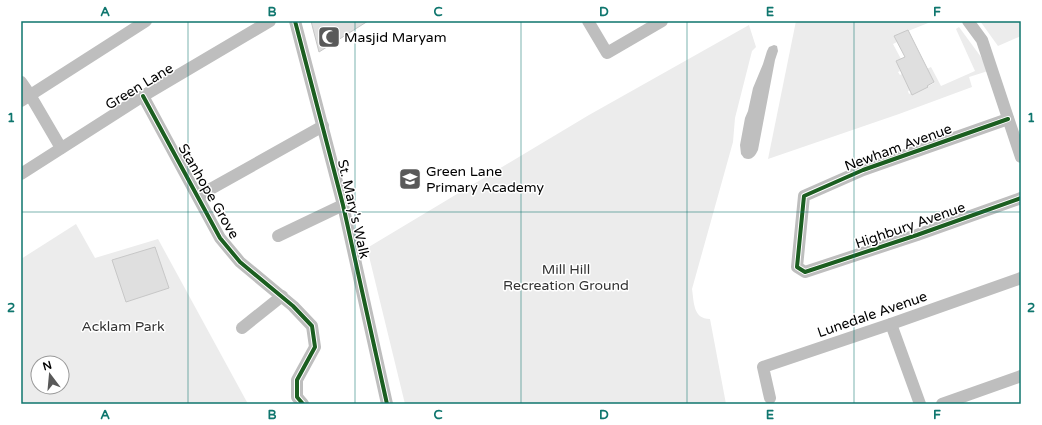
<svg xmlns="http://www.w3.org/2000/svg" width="1042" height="425" font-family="'Varela Round',sans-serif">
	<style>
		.green { fill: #ececec; fill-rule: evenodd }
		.water { fill: #bfbfbf }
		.building { fill: #dfdfdf; stroke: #c7c7c7 }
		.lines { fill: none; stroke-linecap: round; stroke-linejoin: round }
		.minor { stroke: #bebebe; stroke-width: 12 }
		.cycleway-casing { stroke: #fff; stroke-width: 6 }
		.cycleway { stroke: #1b5e20; stroke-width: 4 }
		.grid { fill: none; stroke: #0f766e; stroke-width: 1; stroke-opacity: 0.55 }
		.labels { text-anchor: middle; stroke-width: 3; stroke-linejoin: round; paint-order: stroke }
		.poi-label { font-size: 14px; fill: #000; stroke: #fff; text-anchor: start }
		.street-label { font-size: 14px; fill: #000; stroke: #fff }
		.park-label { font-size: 14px; fill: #333; stroke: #fff }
		.neatline { fill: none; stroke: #0f766e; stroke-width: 1.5 }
		.grid-label { font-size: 13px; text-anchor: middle; font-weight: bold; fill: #0f766e }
	</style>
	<rect width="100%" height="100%" fill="#fff"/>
	<g class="green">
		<path d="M796,21H933L908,31V30L894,36L897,42L893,44L901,59L900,68L899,69L900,71L898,72L900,75L902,74L910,90L908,91L909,94L911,93L912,95L934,83L927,69L931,67L941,86L975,71L956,29L959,27L981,57L988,71L969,77L972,87L899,114L768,159Z"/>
		<path d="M980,21H1021V36L998,46Z"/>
		<path d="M749,25L756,47L752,51L735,118L733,142L692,289C694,302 693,319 710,319L726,404H405L367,248L589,115Z"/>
		<path d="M76,224L95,258L158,239L248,404H21V259ZM38,363H62V387H38Z"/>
	</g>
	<path class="water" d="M774,45L777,46L778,51L775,60L758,150C755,156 752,161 744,158L741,154L740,145L745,118L748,111L753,88L763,64L767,51L769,47Z"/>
	<g class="building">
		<path d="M311,21H368L319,52Z"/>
		<path d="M908,30L934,82L927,86L928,87L912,95L896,61L905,57L894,36Z"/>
		<path d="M155,247L169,288L126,302L112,260Z"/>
	</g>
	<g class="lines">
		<g class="minor">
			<path d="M295,21L343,205L387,404"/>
			<path d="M588,21L607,53L662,21"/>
			<path d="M968,21L982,40L1021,157"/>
			<path d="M21,82L30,95L61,148"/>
			<path d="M143,96L220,238L240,262L293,306L312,326L315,347L297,380V397L303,404"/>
			<path d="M21,101L146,21"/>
			<path d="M1008,119L863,170L804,196L797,267L805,272L917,235L1021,198"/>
			<path d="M21,174L143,96L270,21"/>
			<path d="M198,196L323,126"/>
			<path d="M278,236L343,205"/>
			<path d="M891,324L920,404"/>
			<path d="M242,328L282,296"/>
			<path d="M770,398L763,367L891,324L1021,278"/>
			<path d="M942,404L1021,376"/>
		</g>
		<g class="cycleway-casing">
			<g id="cycleway">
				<path d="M295,21L343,205L387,404"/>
				<path d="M143,96L220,238L240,262L293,306L312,326L315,347L297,380V397L303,404"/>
				<path d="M1008,119L863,170L804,196L797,267L805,272L917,235L1021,198"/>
			</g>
		</g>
		<use href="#cycleway" class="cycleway"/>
	</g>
	<path class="grid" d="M188,21V404M355,21V404M521,21V404M687,21V404M854,21V404M21,212H1021"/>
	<defs>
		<g id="mosque-square" transform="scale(1.15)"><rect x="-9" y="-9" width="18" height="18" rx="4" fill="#595959" stroke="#fff"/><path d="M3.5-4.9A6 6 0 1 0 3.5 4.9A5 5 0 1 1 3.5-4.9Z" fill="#fff"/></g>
		<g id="school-square" transform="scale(1.15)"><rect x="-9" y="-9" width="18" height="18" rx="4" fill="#595959" stroke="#fff"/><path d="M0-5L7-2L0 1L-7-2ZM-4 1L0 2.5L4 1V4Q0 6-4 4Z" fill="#fff"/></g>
	</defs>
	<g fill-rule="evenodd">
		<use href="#mosque-square" x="329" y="37"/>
		<use href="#school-square" x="410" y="179"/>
	</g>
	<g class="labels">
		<g class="poi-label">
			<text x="344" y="42">Masjid Maryam</text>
			<text x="426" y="176">Green Lane<tspan x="426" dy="16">Primary Academy</tspan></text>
		</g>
		<g class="street-label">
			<text transform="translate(139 86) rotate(-31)" y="5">Green Lane</text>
			<text transform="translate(898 147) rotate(-20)" y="5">Newham Avenue</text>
			<text transform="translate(209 191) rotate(60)" y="5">Stanhope Grove</text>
			<text transform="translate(354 209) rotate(77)" y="5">St. Mary's Walk</text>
			<text transform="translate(910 225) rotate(-19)" y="5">Highbury Avenue</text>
			<text transform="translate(872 314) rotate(-19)" y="5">Lunedale Avenue</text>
		</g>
		<g class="park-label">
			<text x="566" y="274">Mill Hill<tspan x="566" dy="16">Recreation Ground</tspan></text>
			<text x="123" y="331">Acklam Park</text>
		</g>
	</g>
	<rect width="1042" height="425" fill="none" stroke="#ffffff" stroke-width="44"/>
	<g transform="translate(50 375) rotate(344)"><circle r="19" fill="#ffffff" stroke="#999999"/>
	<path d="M0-3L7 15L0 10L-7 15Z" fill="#595959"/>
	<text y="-6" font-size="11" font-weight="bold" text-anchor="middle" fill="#000000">N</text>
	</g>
	<rect x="22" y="22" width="998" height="381" class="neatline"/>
	<g class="grid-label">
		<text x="105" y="16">A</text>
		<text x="272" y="16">B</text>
		<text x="438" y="16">C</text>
		<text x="604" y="16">D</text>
		<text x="770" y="16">E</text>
		<text x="937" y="16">F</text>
		<text x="11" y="122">1</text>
		<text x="1031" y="122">1</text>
		<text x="11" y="312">2</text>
		<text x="1031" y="312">2</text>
		<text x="105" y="419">A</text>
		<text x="272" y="419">B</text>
		<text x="438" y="419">C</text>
		<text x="604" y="419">D</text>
		<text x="770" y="419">E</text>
		<text x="937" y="419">F</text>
	</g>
</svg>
